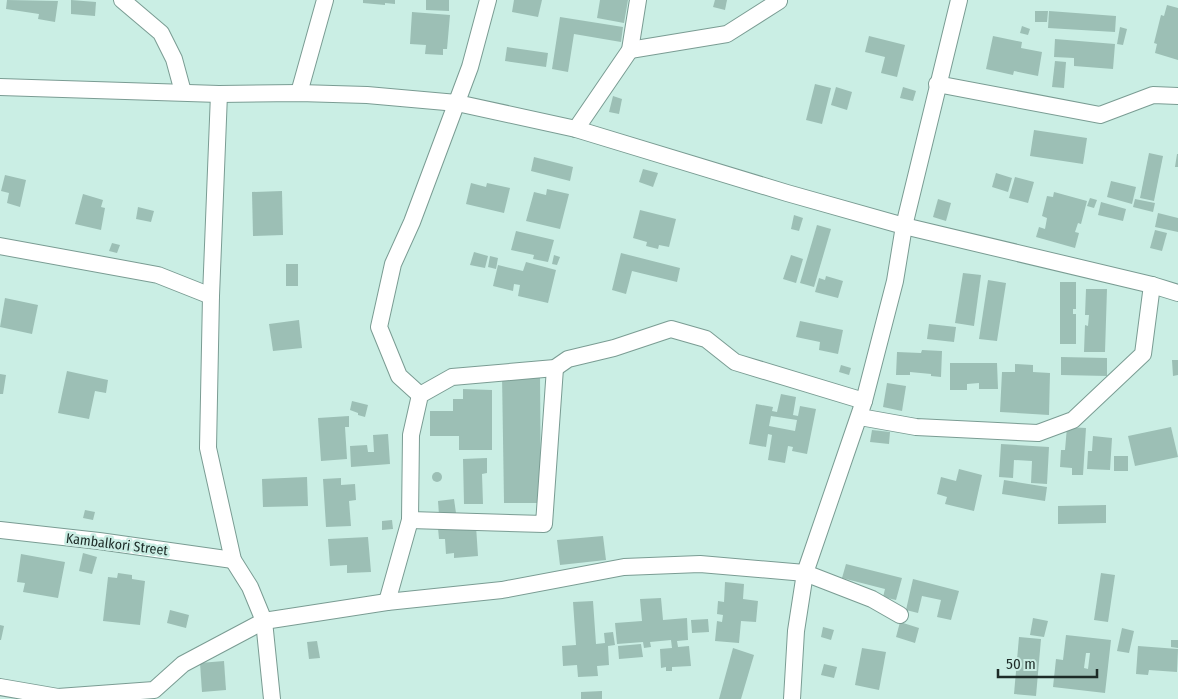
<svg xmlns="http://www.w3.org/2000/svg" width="1178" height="699" font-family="'Fira Sans Condensed',sans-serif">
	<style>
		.building { fill: #9cbfb5; fill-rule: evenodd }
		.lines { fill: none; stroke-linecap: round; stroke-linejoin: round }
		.minor-casing { stroke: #7a9c93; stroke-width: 18 }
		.minor { stroke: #fff; stroke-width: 16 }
		.labels { text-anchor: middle; stroke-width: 5; stroke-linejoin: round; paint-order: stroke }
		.street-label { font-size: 14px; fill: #1d2b27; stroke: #caeee4 }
	</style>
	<rect width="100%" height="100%" fill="#caeee4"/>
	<g class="building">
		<path d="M7,0L58,1L55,22L38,19L39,14L6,9Z"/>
		<path d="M71,0L96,2L95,16L71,14Z"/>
		<path d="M363,0H395V4L385,3V5L363,3Z"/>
		<path d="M426,0H449V11L426,10Z"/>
		<path d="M514,0H542L538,17L512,12Z"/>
		<path d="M600,0H628L624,23L597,18Z"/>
		<path d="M715,0H727L725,10L713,7Z"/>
		<path d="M1167,5L1178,8V60L1155,53L1157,44L1154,43L1161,15L1164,16Z"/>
		<path d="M1035,11H1048L1047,22H1035Z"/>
		<path d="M1049,11L1116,16L1115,32L1048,28Z"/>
		<path d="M412,12L450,15L447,49H443V55L425,54L426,45L410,44Z"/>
		<path d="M560,17L623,27L621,42L574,34L568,72L552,69Z"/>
		<path d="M1022,26L1030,29L1028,35L1020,33Z"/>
		<path d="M1120,27L1127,29L1123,45L1117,44Z"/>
		<path d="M869,36L905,45L897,77L881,73L885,57L865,52Z"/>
		<path d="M993,36L1022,42L1021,48L1042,52L1038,76L1014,71L1013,75L986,69Z"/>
		<path d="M1055,39L1115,44L1113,69L1074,66V58L1054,57Z"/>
		<path d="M507,47L548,53L546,67L505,61Z"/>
		<path d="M1055,61L1066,62L1064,88L1052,87Z"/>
		<path d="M815,84L831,88L822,124L806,120Z"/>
		<path d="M836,87L852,92L847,110L831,105Z"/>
		<path d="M903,87L916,91L913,101L900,98Z"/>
		<path d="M613,96L622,99L619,114L609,112Z"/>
		<path d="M1034,130L1087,138L1083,164L1030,156Z"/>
		<path d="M1149,153L1163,156L1154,201L1140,198Z"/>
		<path d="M1177,154H1178V167H1175Z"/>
		<path d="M534,157L573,167L570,181L531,171Z"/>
		<path d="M643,169L658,173L653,187L639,182Z"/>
		<path d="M996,173L1012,178L1008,192L992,187Z"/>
		<path d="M5,175L26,180L20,207L7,203L9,193L1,191Z"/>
		<path d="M1015,177L1034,182L1028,203L1009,198Z"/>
		<path d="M1111,181L1136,187L1132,204L1107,197Z"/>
		<path d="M471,183L486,187L487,183L510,188L504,213L466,204Z"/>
		<path d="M547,189L569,194L560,229L526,221L534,192L546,195Z"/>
		<path d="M282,191L283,235L253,236L252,192Z"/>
		<path d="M1054,192L1087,201L1081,224L1078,223L1075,232L1079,233L1075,248L1036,237L1039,227L1045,229L1047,218L1042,216L1047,196L1053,197Z"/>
		<path d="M83,194L103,200L101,207L105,208L101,230L75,224Z"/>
		<path d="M1090,198L1097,200L1094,208L1087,206Z"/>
		<path d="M938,199L951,203L946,221L933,217Z"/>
		<path d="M1135,199L1155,203L1153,212L1133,207Z"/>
		<path d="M1101,202L1126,209L1123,221L1098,215Z"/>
		<path d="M138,207L154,211L151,222L136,219Z"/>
		<path d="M640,210L676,219L669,247L659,245L658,249L646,246L647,242L633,238Z"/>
		<path d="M1158,213L1178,218V232L1155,227Z"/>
		<path d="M794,215L803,218L799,231L791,229Z"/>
		<path d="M817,225L831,229L814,287L800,283Z"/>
		<path d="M1155,230L1167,233L1162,251L1150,248Z"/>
		<path d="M516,231L554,240L548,262L533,259L534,255L511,250Z"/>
		<path d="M112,243L120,245L117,253L109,251Z"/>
		<path d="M474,252L488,256L485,268L470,265Z"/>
		<path d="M621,253L680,268L677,282L632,271L626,294L612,290Z"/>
		<path d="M554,255L560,257L557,265L552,264Z"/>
		<path d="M791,255L803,259L796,283L783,279Z"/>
		<path d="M490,256L498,258L496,269L488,267Z"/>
		<path d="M526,262L556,270L548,303L518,296L520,285L514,284L513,291L493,286L498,265L523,271Z"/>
		<rect x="286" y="264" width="12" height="22"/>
		<path d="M963,273L981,275L974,326L955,323Z"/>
		<path d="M826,276L843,281L838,298L815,292L819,278L825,280Z"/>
		<path d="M988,280L1006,283L997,341L979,339Z"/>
		<path d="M1060,282H1076V309H1073V314H1076V344H1060Z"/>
		<path d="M1086,289H1107L1105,352H1084L1085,325L1088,326L1089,315H1085Z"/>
		<path d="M5,298L38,305L32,334L0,327Z"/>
		<path d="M299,320L302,348L273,351L269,324Z"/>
		<path d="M800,321L843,330L838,354L819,350L820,342L796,337Z"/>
		<path d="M929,324L956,327L954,342L927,339Z"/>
		<path d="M922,350L942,351L941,377L931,376V374L910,372V375H896L897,352L921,353Z"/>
		<path d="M1061,357L1107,358V376L1061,375Z"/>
		<path d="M1172,360H1178V375L1173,376Z"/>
		<path d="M950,363H997L998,389H979V383L967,384V390H950Z"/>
		<path d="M1015,364L1033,365V372L1050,373L1049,415L1000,412L1002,372H1015Z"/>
		<path d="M841,365L851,368L849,375L839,372Z"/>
		<path d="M67,371L108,380L106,393L95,391L89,419L58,413Z"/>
		<path d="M0,374L6,375L3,394H0Z"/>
		<path d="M540,374L541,503H504L502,375Z"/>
		<path d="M887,383L906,386L902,411L883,407Z"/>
		<path d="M463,389L492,390V450H459V436H430V411H453V399H463Z"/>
		<path d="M781,394L796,397L793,415L798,416L800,406L816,409L807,454L792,451L793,447L788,446L785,463L768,460L772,435L768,434L766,447L749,444L756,404L773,407L772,411L777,412ZM771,416L797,420L795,431L769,426Z"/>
		<path d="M352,401L368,405L365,417L358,415V413L350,410Z"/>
		<path d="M349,416V427H345L347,459L321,461L318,418Z"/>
		<path d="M1067,427L1086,428L1083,475H1072V468L1060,467L1061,450H1065Z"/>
		<path d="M1171,427L1178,457L1135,466L1128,436Z"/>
		<path d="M872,430L890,432L889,444L870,442Z"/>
		<path d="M388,434L390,464L351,467L350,446L367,445L368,452H374L373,435Z"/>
		<path d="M1093,436L1112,438L1110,470L1087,469L1088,451H1092Z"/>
		<path d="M1001,444L1049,447L1047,484L1031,483L1032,461L1014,460L1013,478L999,477Z"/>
		<rect x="1114" y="456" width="14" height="15"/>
		<path d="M487,458V473L482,474L483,504H464L463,459Z"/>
		<path d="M959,469L982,475L974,511L945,504L947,497L937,494L941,477L956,481Z"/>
		<circle cx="437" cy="477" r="5"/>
		<path d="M307,477L308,506L263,507L262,479Z"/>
		<path d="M341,478V485L355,484L356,500L349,501L351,526L326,527L323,479Z"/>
		<path d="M1004,480L1047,487L1045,501L1002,494Z"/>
		<path d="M454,499L456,513L439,515L438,501Z"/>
		<path d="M1106,505V523L1058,524V506Z"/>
		<path d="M85,510L95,512L93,520L83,518Z"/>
		<path d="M392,520L393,529L382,530V521Z"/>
		<path d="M476,526L478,556L454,558V553L446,554L445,539H439L438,528Z"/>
		<path d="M603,536L606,560L560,565L557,540Z"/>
		<path d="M368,537L371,572L347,573V565L330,566L328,539Z"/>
		<path d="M83,553L97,557L92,574L79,571Z"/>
		<path d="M21,554L65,562L58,598L23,592L25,583L17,582Z"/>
		<path d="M846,564L902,578L896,600L883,597L885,589L842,578Z"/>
		<path d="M118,573L132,575V579L145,581L140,625L103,621L108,577L117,578Z"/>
		<path d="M1101,573L1115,575L1108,622L1094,620Z"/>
		<path d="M913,579L959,591L951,620L937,617L941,600L922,596L918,613L906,610Z"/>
		<path d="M725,582L744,584L743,599L758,601L756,622L741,621L739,643L715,641L717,621L722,622L723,615L717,614L718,601L724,602Z"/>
		<path d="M661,598L663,620L687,618L688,640L677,641L678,647L689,646L691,666L672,667V671H666V667L661,668L660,649L672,648L671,640L650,642L651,647L644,648L643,642L617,644L615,623L642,621L640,599Z"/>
		<path d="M593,601L596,644L605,643L604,633L613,632L615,645L608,646L609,665L597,666L598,676L578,677L577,665L563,666L562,646L576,645L573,602Z"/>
		<path d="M170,610L189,615L186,628L167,623Z"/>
		<path d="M1033,618L1048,621L1044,637L1030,635Z"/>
		<path d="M708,619L709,632L692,633L691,620Z"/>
		<path d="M900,622L919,628L915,643L896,637Z"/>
		<path d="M0,625L4,626L1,640H0Z"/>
		<path d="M823,627L834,630L831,640L821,637Z"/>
		<path d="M1122,628L1134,631L1129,653L1117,651Z"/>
		<path d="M1066,635L1111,640L1105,693L1053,687L1056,659L1063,660ZM1086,653H1090L1088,669L1084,668Z"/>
		<path d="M1019,637L1041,639L1036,696L1014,694Z"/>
		<path d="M1171,640H1178V648L1171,647Z"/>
		<path d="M317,641L320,658L309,659L307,642Z"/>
		<path d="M641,644L643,657L619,659L618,646Z"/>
		<path d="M1138,646L1178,649L1177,672L1149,670L1148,675L1136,674Z"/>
		<path d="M733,648L754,655L741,699H719Z"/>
		<path d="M862,648L886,652L879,690L855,685Z"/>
		<path d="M224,661L226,690L202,692L200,663Z"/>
		<path d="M824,664L837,667L834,678L821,675Z"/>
		<path d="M602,691V699H581V692Z"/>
	</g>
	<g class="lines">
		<g class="minor-casing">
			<g id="minor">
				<path d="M122,0L161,33L174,59L183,92"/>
				<path d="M630,50L727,34L779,1"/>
				<path d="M937,84L1100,115L1153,95L1178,96"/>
				<path d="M0,87L219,94L299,93L367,95L457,103L576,129L787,193L904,226L1152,285L1178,293"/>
				<path d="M299,93L325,0"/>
				<path d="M219,94L211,296L208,448L233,560L250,587L264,621L272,699"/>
				<path d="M576,129L630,50L638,0"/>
				<path d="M0,246L158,275L211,296"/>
				<path d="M420,395L399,376L379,327L393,264L412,222L470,67L488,0"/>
				<path d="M860,417L916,427L1038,433L1073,420L1143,354L1152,285"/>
				<path d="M410,520L544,524L555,368"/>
				<path d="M0,530L99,541L233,560"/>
				<path d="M387,602L410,520L411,435L420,395L452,377L555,368L568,359L614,348L671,329L706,339L735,362L864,401"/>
				<path d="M0,687L58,697L154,690L183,664L264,621L387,602L502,590L624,567L700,564L805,573L872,599L900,615"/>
				<path d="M792,699L796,631L805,573L864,401L895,281L904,226L959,0"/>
			</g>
		</g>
		<use href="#minor" class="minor"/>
	</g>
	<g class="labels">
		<g class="street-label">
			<text transform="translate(117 544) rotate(7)" y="5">Kambalkori Street</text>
		</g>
	</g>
	<path d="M998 669v8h99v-8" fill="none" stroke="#1d2b27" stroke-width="2.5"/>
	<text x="1006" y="669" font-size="15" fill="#1d2b27" stroke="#caeee4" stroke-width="4" paint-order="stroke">50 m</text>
</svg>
